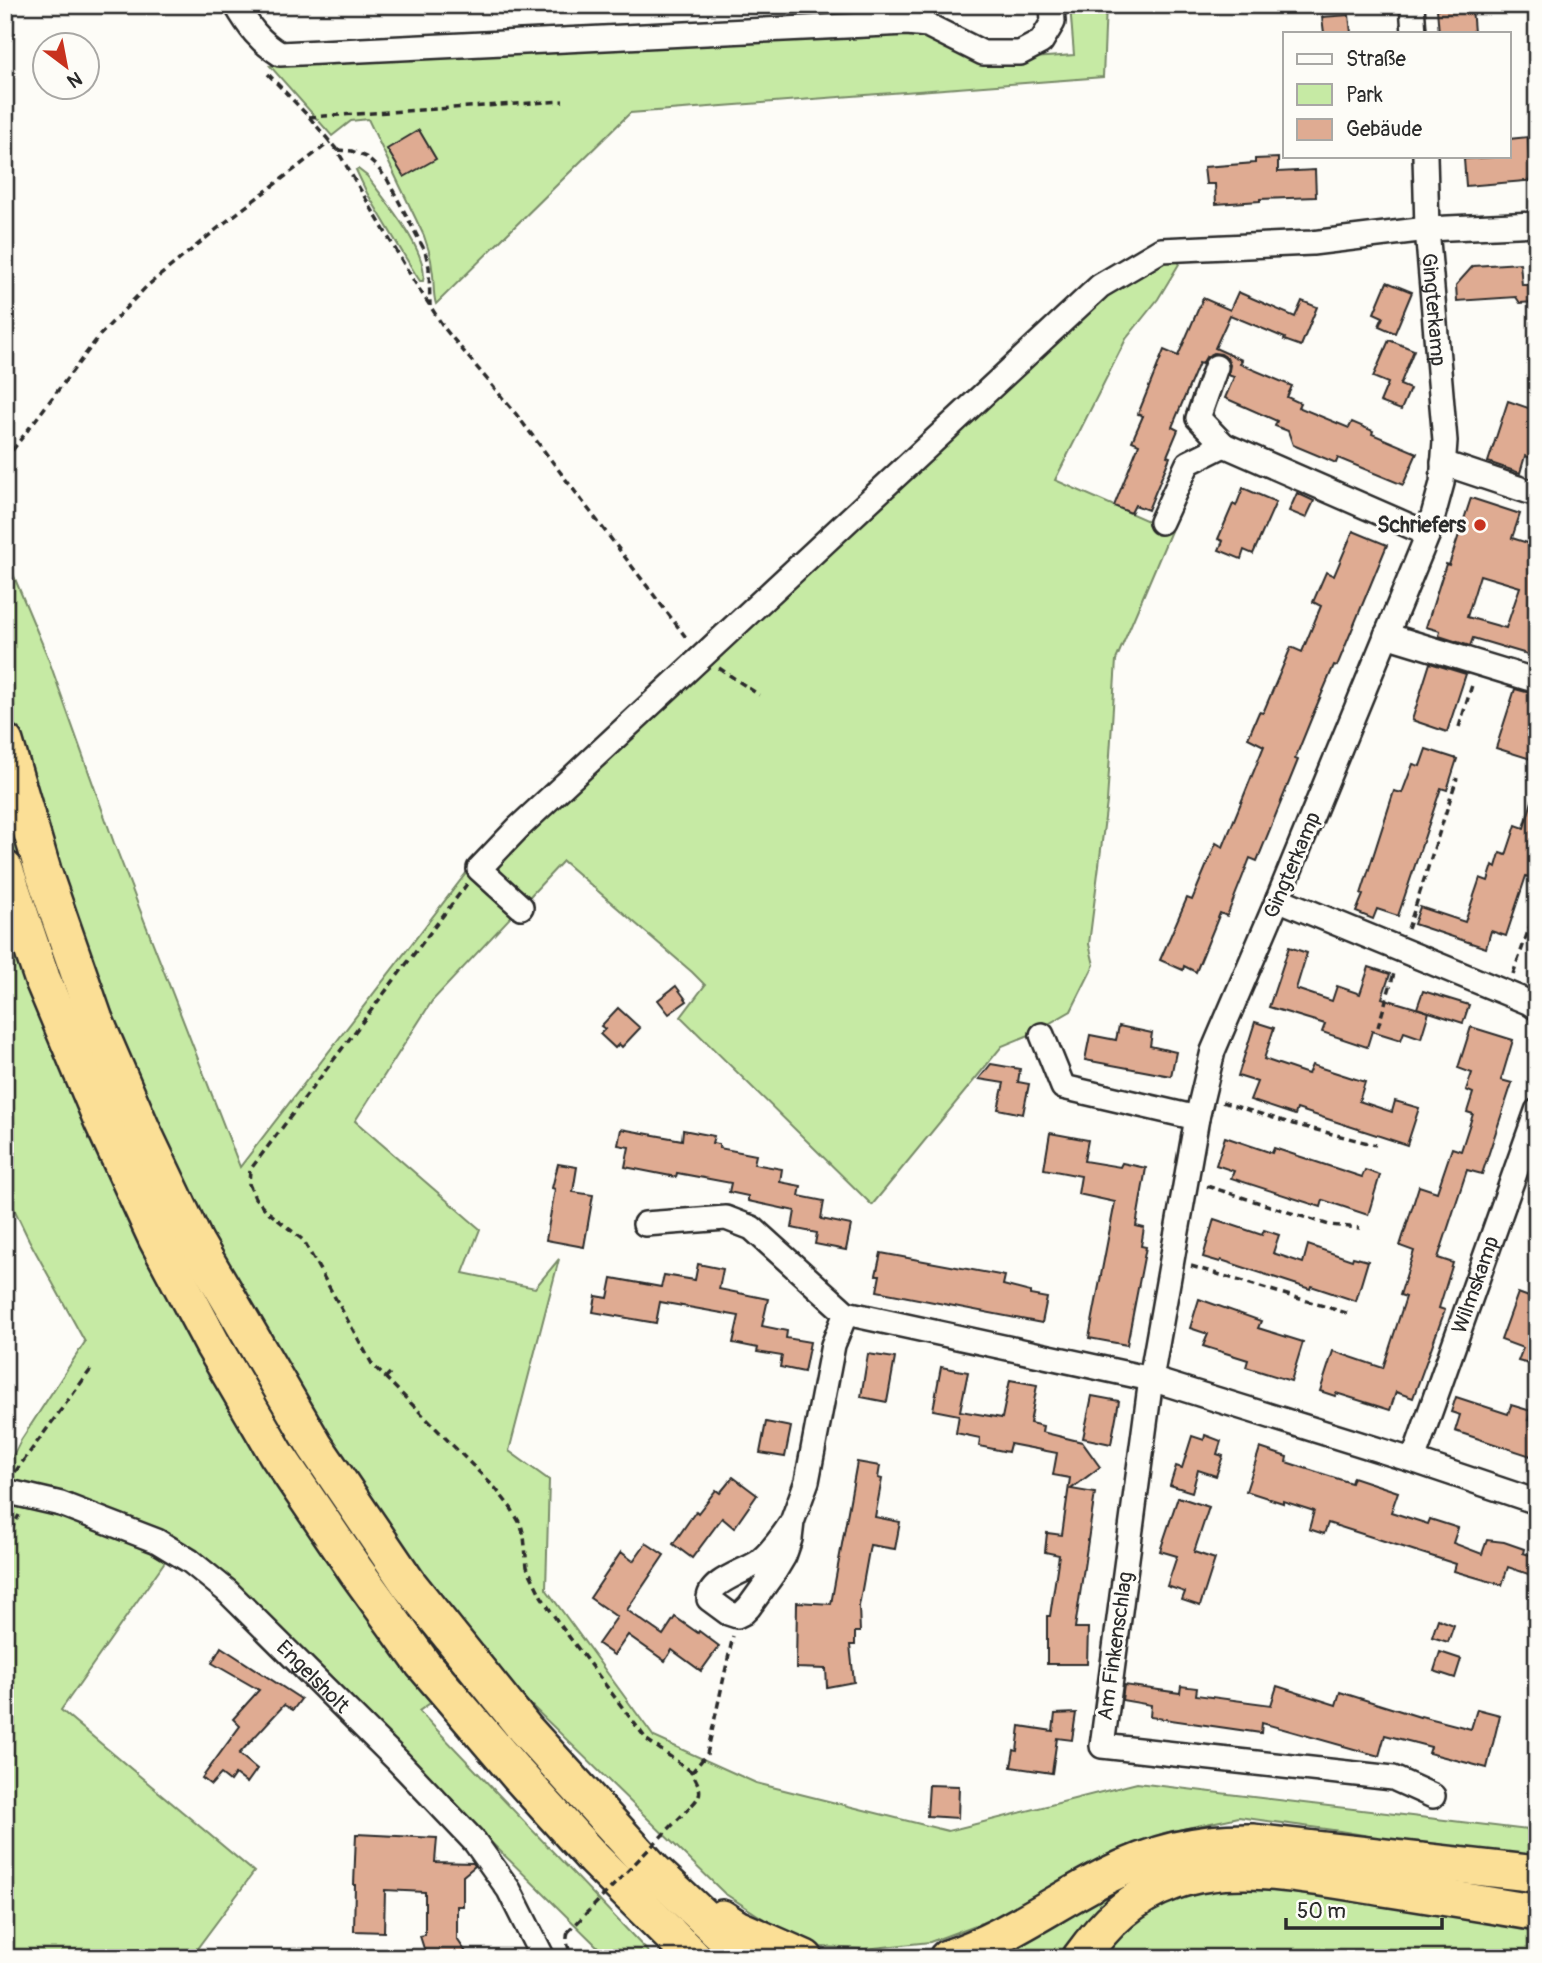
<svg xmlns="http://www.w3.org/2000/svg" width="1542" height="1963" font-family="Pangolin,sans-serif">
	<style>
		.green { fill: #c6eaa4; stroke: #788a68; stroke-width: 2 }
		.building { fill: #dfab92; stroke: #2b2b2b; stroke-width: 2; fill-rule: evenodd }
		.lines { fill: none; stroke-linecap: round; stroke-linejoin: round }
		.minor-casing { stroke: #2b2b2b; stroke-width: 28 }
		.highway-casing { stroke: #2b2b2b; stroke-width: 40 }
		.path { stroke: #2b2b2b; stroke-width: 3.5; stroke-dasharray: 7 5; stroke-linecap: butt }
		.minor { stroke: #fdfcf7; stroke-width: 23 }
		.highway { stroke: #fbdf96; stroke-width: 35 }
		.path-bridge { stroke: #2b2b2b; stroke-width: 3.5; stroke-dasharray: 7 5; stroke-linecap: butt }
		.poi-dot { fill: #c8321e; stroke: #fdfcf7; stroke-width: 2.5 }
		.labels { text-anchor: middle; stroke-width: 6; stroke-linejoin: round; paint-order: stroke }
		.street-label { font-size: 21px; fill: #2b2b2b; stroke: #fdfcf7 }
		.poi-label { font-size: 21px; font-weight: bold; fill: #2b2b2b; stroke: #fdfcf7; text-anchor: end }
	</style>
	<rect width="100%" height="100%" fill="#fdfcf7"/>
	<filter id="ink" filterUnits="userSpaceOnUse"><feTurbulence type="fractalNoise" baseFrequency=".0143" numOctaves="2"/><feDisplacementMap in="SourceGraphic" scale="14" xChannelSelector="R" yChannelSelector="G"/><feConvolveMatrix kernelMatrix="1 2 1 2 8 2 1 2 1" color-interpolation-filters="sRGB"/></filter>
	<g filter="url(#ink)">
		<g class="green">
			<path d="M1070,5H1106L1103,77L630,113L436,304C433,295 434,285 433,275C432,262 429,249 424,236L368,119L351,121L332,136L270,66L926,31L992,61L1074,55Z"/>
			<path d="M358,169L367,176C384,199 430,253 423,281H420L416,275L367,193L356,170Z"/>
			<path d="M1188,249L1158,299L1126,339L1055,480L1171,531L1116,660L1107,802L1089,944L1094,965L1071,1011L1029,1035L1002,1046L872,1205L681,1017L705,985L692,972L563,861L432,1001L355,1121L480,1229L463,1273L535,1288L559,1259L509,1451L549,1480L546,1589L654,1737L756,1783L948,1831L1137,1783L1537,1831V1865L1340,1831L1239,1817L1164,1833L1132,1846L992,1919L930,1942L865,1949L821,1947L782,1931L724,1893L488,1663L419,1711L654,1958H609L213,1569L175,1547L61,1710L254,1872L190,1958H5V1472L21,1440L85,1342L29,1240L5,1190V555L47,655L114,843L240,1167L467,872L703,656L1100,286Z"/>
			<path d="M1233,1864L1068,1958H984L1117,1884Z"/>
			<path d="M1241,1887L1311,1890L1537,1927V1958H1102L1111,1942L1149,1911L1187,1894Z"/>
		</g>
		<g class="building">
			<path d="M1472,6L1474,33H1439L1437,9Z"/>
			<path d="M1349,15L1351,33H1324L1322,17Z"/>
			<path d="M419,130L436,159L404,177L387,149Z"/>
			<path d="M1528,137L1529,154L1537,153V180L1466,186L1464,159L1509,156V139Z"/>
			<path d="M1278,158V172L1315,170L1316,197L1260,199V201L1216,204L1215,184H1206L1204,167L1255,163V159Z"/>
			<path d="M1520,263L1522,285H1532L1534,302L1520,303L1516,297L1457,301L1456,285L1473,266Z"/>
			<path d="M1387,282L1412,292L1395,333L1379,326L1383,317L1374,313Z"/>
			<path d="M1238,292L1295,317L1302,301L1317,307L1301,346L1284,340L1285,338L1230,315L1215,348L1242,360L1240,364L1292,386L1287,397L1300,403L1298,407L1349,428L1352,422L1373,431L1372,434L1417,453L1403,485L1338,458L1336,463L1293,445L1288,431L1275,426L1277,421L1225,398L1234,377L1228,375L1230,365L1227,358L1221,354L1214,353L1206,357L1202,364L1199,363L1172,427L1178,430L1167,456L1170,457L1148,510L1135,505L1131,513L1114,506L1139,444L1132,441L1143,416L1138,414L1164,350L1178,356L1203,298L1230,310Z"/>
			<path d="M1389,340L1414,350L1400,385L1410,389L1401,410L1380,402L1388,383L1373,377Z"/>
			<path d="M1508,401L1537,411V460L1525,456L1520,473L1488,462Z"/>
			<path d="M1243,488L1276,502L1253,554L1244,550L1241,559L1219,550L1223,541L1218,539L1233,504L1236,506Z"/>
			<path d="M1297,493L1314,501L1306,518L1289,511Z"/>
			<path d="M1471,498L1520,514L1512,538L1537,546V657L1473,638L1470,646L1439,636L1440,631L1426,627L1446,564L1449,565ZM1480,575L1520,587L1506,628L1467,617Z"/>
			<path d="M1353,531L1387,545L1337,666L1334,665L1314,712L1295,759L1298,760L1257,861L1250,858L1227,916L1220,913L1196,972L1184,966L1183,970L1160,960L1187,898L1192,900L1216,843L1223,847L1264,746L1248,738L1259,712L1263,713L1291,647L1302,652L1321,606L1313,602L1326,572L1334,576Z"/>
			<path d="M1430,663L1466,674L1447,732L1412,720Z"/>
			<path d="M1515,689L1537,695V761L1496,748Z"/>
			<path d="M1426,749L1457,759L1447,790L1441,788L1398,916L1377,909L1373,919L1356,912L1363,895L1361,894L1394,791L1402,793L1413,764L1420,766Z"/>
			<path d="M1533,798L1537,799V880L1526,876L1506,936L1491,931L1486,948L1414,924L1420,907L1465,922L1480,878L1488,881L1493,865L1496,867L1500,853L1506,855L1516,825L1524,828Z"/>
			<path d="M1289,947L1307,953L1296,989L1332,1001L1337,986L1360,994L1369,967L1390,974L1382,998L1429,1012L1421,1038L1404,1032L1401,1040L1372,1031L1367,1047L1322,1032L1325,1024L1269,1007Z"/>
			<path d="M676,986L687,1001L669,1014L658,1000Z"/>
			<path d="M1423,991L1469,1005L1463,1023L1417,1008Z"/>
			<path d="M618,1008L640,1028L622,1047L619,1044L615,1048L600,1034L605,1029L601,1026Z"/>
			<path d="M1255,1022L1274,1028L1264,1059L1308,1074L1312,1065L1365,1082L1359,1101L1392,1112L1395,1101L1419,1108L1407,1145L1297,1109L1295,1115L1250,1100L1257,1082L1238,1076Z"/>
			<path d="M1119,1026L1152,1033L1150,1046L1176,1052L1171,1076L1085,1060L1090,1035L1116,1040Z"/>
			<path d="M1471,1027L1513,1040L1501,1080L1512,1083L1482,1174L1467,1170L1438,1258L1453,1263L1439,1308L1445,1310L1413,1398L1396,1392L1390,1410L1336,1393L1335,1396L1320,1391L1333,1351L1383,1368L1406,1297L1400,1295L1414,1251L1400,1246L1419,1186L1437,1192L1452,1148L1461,1151L1473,1114L1467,1112L1473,1093L1466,1090L1472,1073L1458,1068Z"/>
			<path d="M991,1064L1020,1069L1018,1082L1029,1084L1023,1114L998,1109L1004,1083L979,1079Z"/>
			<path d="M621,1129L682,1140L683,1130L714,1136L712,1143L719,1144V1148L756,1155L754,1164L782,1169L780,1182L801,1186L799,1196L824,1201L821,1219L851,1225L846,1250L815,1244L817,1233L792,1228L795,1211L748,1201V1196L729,1192L731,1183L677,1173L676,1177L625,1167L629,1147L618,1145Z"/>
			<path d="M1050,1133L1088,1140L1084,1161L1120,1167L1122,1163L1146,1168L1136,1226L1144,1228L1141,1246L1146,1247L1127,1345L1089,1338L1115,1202L1078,1194L1081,1176L1044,1169Z"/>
			<path d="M1225,1137L1272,1153L1274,1148L1362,1177L1365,1170L1380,1175L1368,1215L1323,1200L1321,1207L1231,1178L1234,1171L1216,1165Z"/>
			<path d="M558,1164L577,1167L573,1192L593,1195L584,1247L546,1240L555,1189L552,1188Z"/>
			<path d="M1214,1219L1262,1235L1264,1230L1279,1235L1273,1253L1303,1263L1308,1245L1352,1260L1353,1257L1368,1261L1356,1301L1311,1286L1310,1289L1221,1260L1220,1262L1203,1257Z"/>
			<path d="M881,1253L1005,1276L1003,1285L1030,1292V1295L1047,1298L1042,1323L877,1291L880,1275H876Z"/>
			<path d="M698,1264L723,1269L719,1289L768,1299L762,1326L787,1331L786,1338L810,1342L804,1372L780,1367L782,1356L757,1352L758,1348L733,1343L739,1316L660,1302L656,1323L593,1312L596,1296L608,1298L612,1278L661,1287L664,1275L695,1280Z"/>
			<path d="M1518,1293L1537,1300V1366L1518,1361L1523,1348L1501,1340Z"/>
			<path d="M1199,1299L1261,1321L1258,1328L1303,1342L1291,1381L1246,1367L1248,1360L1203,1346L1208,1334L1190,1328Z"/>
			<path d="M868,1354L895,1358L887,1402L861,1397Z"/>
			<path d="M941,1367L968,1372L960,1411L1002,1418L1010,1380L1037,1385L1030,1423L1043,1426L1042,1432L1082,1442L1100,1467L1071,1489L1095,1493L1075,1628H1088L1087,1664H1047V1616H1050L1059,1555L1045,1552L1047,1533L1062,1535L1070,1478L1053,1475L1057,1453L1010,1444L1008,1452L979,1446L980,1438L956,1433L959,1415L933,1410Z"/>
			<path d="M1092,1396L1119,1401L1111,1444L1083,1438Z"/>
			<path d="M1456,1397L1508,1414L1511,1405L1531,1411L1528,1420L1537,1423V1458L1455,1431L1460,1415L1451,1412Z"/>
			<path d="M766,1422L791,1427L785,1457L760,1453Z"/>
			<path d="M1205,1435L1221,1441L1217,1454L1223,1456L1216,1476L1198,1470L1192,1492L1170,1485L1176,1466L1182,1468L1192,1436L1204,1440Z"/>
			<path d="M1260,1448L1287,1457L1286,1462L1351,1483L1353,1477L1398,1492L1391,1512L1428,1524L1430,1519L1458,1528L1453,1543L1482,1554L1487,1540L1504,1542L1524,1549L1523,1553L1537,1557V1577L1508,1567L1502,1585L1454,1571L1456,1564L1328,1523L1324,1534L1309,1529L1314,1511L1283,1501V1503L1246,1491Z"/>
			<path d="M857,1462L880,1466L878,1478L882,1479L875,1517L900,1522L895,1549L870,1545L859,1606L860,1632H855V1645H850L854,1682L827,1687L826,1669L796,1668L797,1602L831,1604Z"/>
			<path d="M733,1477L757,1495L734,1528L722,1518L692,1558L673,1544L696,1511L698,1513L716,1490L720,1493Z"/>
			<path d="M1178,1497L1209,1507L1194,1552L1215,1559L1200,1606L1182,1600L1185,1592L1167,1586L1177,1556L1160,1551Z"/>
			<path d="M646,1543L664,1555L627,1610L663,1635L675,1617L698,1633L699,1631L719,1646L701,1671L672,1650L665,1661L628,1635L614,1655L598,1644L617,1617L590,1598L621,1552L633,1561Z"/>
			<path d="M1438,1619L1454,1625L1448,1642L1432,1637Z"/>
			<path d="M221,1647L301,1699L293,1710L284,1705L239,1754L257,1769L247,1783L235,1774L230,1781L221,1774L211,1785L202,1778L240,1726L233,1719L259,1690L212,1663Z"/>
			<path d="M1440,1652L1461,1659L1455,1678L1434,1671Z"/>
			<path d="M1124,1685L1180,1693L1181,1686L1197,1688L1196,1695L1271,1705L1277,1686L1336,1705L1340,1692L1420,1717L1421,1716L1471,1729L1477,1709L1500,1715L1487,1768L1429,1753L1431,1747L1385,1735L1379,1756L1262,1723L1261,1733L1150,1717L1151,1705L1122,1700Z"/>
			<path d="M1076,1713L1072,1740L1057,1738L1052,1773L1011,1767L1014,1750L1017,1751L1020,1726L1053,1731L1055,1714Z"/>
			<path d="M929,1785L959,1786L958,1818L927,1816Z"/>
			<path d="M356,1834L437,1838L435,1862L473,1863L475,1866L463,1876V1906H457V1939L470,1958H427L420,1936L425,1935V1892L385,1890L384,1932L354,1931L355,1885H354Z"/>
		</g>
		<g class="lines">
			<g class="minor-casing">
				<g id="minor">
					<path d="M236,5C249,27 259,41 280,54L907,23L927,25L983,53H1020L1041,42L1053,22L1052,5"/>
					<path d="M1412,5L1414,33"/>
					<path id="s1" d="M1425,156L1427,229L1445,441L1442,483L1428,534L1278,899L1213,1051L1197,1118L1151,1379L1102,1746L1393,1778L1433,1796"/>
					<path d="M1224,445L1428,534"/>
					<path d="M1443,463L1536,494L1537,490"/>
					<path d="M1161,522L1188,463L1224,445L1198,418L1216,367"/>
					<path d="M1386,635L1537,681"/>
					<path d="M1278,899L1528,1002L1537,1008"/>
					<path d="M521,907L479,869L518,828L1100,286L1161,250L1312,243L1427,229L1537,224"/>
					<path d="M1042,1035L1063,1087L1197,1118"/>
					<path d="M645,1224L726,1218L752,1228L846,1313L1151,1379L1421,1463L1537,1502"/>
					<path id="s2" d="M1413,1460L1537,1111"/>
					<path id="s3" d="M5,1491L61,1504L157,1541L190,1561L227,1591L398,1761L475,1842L509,1890L543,1958"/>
					<path d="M792,1522C783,1536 773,1550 760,1561C747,1571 709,1581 709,1599L728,1613L737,1616L743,1613L749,1607L775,1571L784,1556L790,1539L792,1522L807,1481L833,1345L846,1313"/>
				</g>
			</g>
			<g class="highway-casing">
				<g id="highway">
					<path d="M5,742L43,871L95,1020L142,1129L195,1241L315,1446L408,1583L525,1729L653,1870L747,1958"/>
					<path d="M5,869L42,978L102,1121L156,1238L214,1347L276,1453L356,1571L423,1664L517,1774L594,1859L694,1958"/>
					<path d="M722,1918L737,1928L805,1958"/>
					<path d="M947,1958C1003,1940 1052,1904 1104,1877C1153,1852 1198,1841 1253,1842L1537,1874"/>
					<path d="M1080,1958C1106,1922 1131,1897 1173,1882C1235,1859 1321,1878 1384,1888C1435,1896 1486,1904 1537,1913"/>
				</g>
			</g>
			<g class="path">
				<path d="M268,74L309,117L337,150L414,281L445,329L516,414L688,640"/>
				<path d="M309,117L563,101"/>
				<path d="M337,150L352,151L366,157L377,167L387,179L425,251L429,267L430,306"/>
				<path d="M5,460L100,335L147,286L223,224L330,142"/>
				<path d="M719,668L759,695"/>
				<path d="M1459,727L1473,682"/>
				<path d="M467,884L250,1170L249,1184L255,1198L267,1211L303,1240L372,1364L496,1489L511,1508L521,1525L524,1536L527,1567L541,1596L558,1622L647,1740L692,1772"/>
				<path d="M1408,929L1457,778"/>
				<path d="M1513,974L1537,906"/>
				<path d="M1378,1027L1395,970"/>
				<path d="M1222,1102L1293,1124L1376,1145"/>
				<path d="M1207,1186L1329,1225L1360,1228"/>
				<path d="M1191,1266L1350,1314"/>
				<path d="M385,1378L392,1371"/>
				<path d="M15,1472L92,1368"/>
				<path d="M5,1541L19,1515"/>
				<path d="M692,1805C705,1792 699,1787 692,1772L707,1754L733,1636"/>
				<path d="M568,1932C565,1941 569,1949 572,1958"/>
			</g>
			<use href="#minor" class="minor"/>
			<use href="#highway" class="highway"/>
			<path class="path-bridge" d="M568,1932L692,1805"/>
		</g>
	</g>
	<circle class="poi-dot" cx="1480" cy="525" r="7"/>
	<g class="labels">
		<g class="street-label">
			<text dy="7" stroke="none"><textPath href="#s1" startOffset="154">Gingterkamp</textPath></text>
			<text transform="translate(1292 865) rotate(-67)" y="7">Gingterkamp</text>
			<text dy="7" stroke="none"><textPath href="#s2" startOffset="186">Wilmskamp</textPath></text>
			<text transform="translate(1115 1646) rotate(-82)" y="7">Am Finkenschlag</text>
			<text dy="7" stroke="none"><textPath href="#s3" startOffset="368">Engelsholt</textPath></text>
		</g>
		<g class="poi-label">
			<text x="1466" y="532">Schriefers</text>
		</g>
	</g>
	<rect width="1542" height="1963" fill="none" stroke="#fdfcf7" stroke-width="28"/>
	<rect x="14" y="14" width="1514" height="1935" fill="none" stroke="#2b2b2b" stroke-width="2.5" filter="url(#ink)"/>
	<rect x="1283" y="32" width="228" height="126" fill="#fdfcf7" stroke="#a9a8a5" stroke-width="2"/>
	<rect x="1297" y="54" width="35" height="10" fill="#fdfcf7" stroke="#a9a8a5" stroke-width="2"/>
	<text x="1346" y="66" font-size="21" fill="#2b2b2b">Straße</text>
	<rect x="1297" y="84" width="35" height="21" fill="#c6eaa4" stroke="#a9a8a5" stroke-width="2"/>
	<text x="1346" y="102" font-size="21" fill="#2b2b2b">Park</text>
	<rect x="1297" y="119" width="35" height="21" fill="#dfab92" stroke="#a9a8a5" stroke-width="2"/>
	<text x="1346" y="136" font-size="21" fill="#2b2b2b">Gebäude</text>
	<g transform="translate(66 66) rotate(148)"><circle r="33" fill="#fdfcf7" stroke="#a9a8a5" stroke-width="2"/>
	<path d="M0-5L12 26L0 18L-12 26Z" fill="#c8321e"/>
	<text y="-10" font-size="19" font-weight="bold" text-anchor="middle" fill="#2b2b2b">N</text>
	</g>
	<path d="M1286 1918v10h156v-10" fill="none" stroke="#2b2b2b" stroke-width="3.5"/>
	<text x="1297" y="1918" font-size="21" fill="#2b2b2b" stroke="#fdfcf7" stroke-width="5" paint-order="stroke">50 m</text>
</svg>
